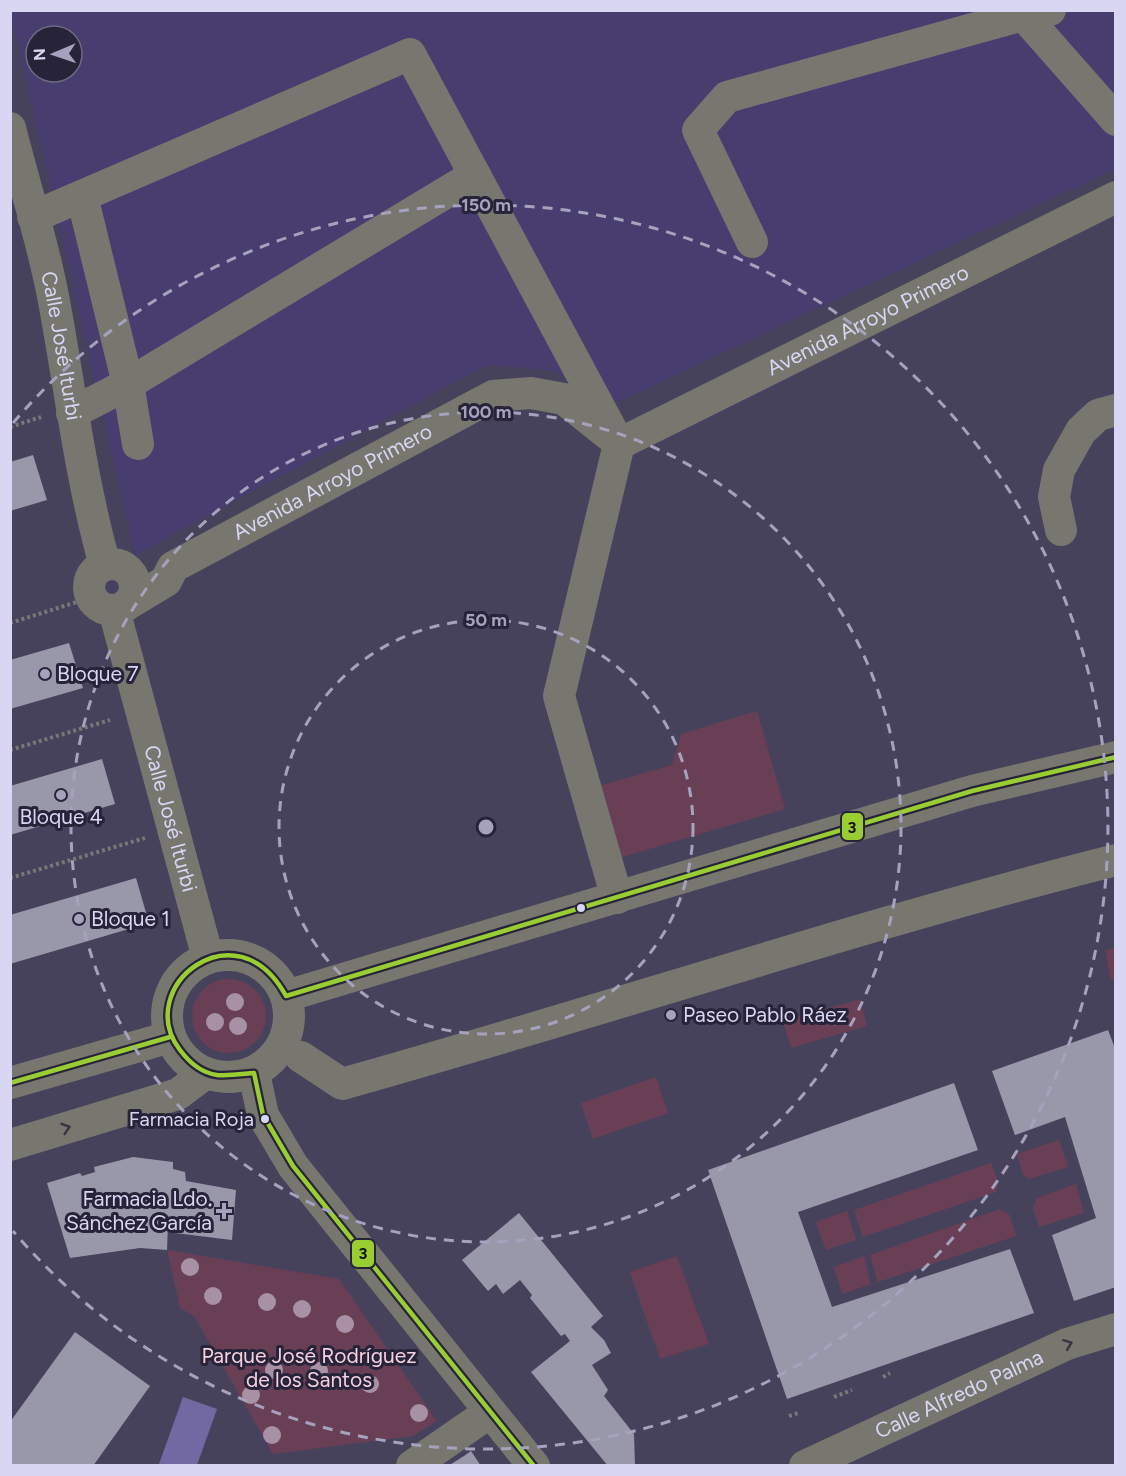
<svg xmlns="http://www.w3.org/2000/svg" width="1126" height="1476" font-family="Figtree,sans-serif">
	<style>
		.built { fill: #473d6f; fill-rule: evenodd }
		.green { fill: #693f56 }
		.water { fill: #7369a2 }
		.building { fill: #9898aa }
		.lines { fill: none; stroke-linecap: round; stroke-linejoin: round }
		.path { stroke: #797779; stroke-width: 4; stroke-dasharray: 3 3; stroke-linecap: butt }
		.minor { stroke: #77776f; stroke-width: 32 }
		.bus-1-casing { stroke: #272339; stroke-width: 9 }
		.bus-1 { stroke: #9acd32; stroke-width: 4.5 }
		.tree { fill: #a890a5 }
		.oneway { stroke: #373444 }
		.ring { fill: none; stroke: #a6a2be; stroke-width: 3; stroke-dasharray: 10 8 }
		.poi-dot { fill: #a6a2be; stroke: #272339; stroke-width: 2 }
		.bus-dot { fill: #d9d6f3; stroke: #272339; stroke-width: 2 }
		.labels { text-anchor: middle; stroke-width: 6; stroke-linejoin: round; paint-order: stroke }
		.bus-label { font-size: 20px; fill: #d9d6f3; stroke: #272339; text-anchor: end }
		.street-label { font-size: 21px; fill: #d9d6f3; stroke: #272339 }
		.poi-label { font-size: 21px; fill: #d9d6f3; stroke: #272339; text-anchor: start }
		.park-label { font-size: 21px; fill: #f7d0e0; stroke: #272339 }
		.centre { fill: #a6a2be; stroke: #272339; stroke-width: 3 }
		.ring-label { font-size: 18px; text-anchor: middle; font-weight: bold; fill: #a6a2be; stroke: #272339; stroke-width: 6; stroke-linejoin: round; paint-order: stroke }
		.line-badge { stroke: #272339; stroke-width: 2 }
		.pale-badge-label { font-size: 16px; text-anchor: middle; font-weight: bold; fill: #111 }
	</style>
	<rect width="100%" height="100%" fill="#47425c"/>
	<path class="built" d="M10,11H1115V169L618,402L552,370L487,365L135,555ZM36,36H72V72H36Z"/>
	<g class="green">
		<path d="M757,711L785,809L612,860L592,788L672,765L681,734Z"/>
		<path d="M1115,948V980H1111L1105,950Z"/>
		<circle cx="229" cy="1016" r="37"/>
		<path d="M860,999L867,1026L791,1048L783,1021Z"/>
		<path d="M656,1077L668,1113L593,1139L581,1103Z"/>
		<path d="M1059,1140L1068,1167L1029,1179L1023,1175L1017,1154Z"/>
		<path d="M991,1163L998,1182L996,1192L863,1237L854,1210Z"/>
		<path d="M1076,1184L1084,1213L1039,1227L1033,1207L1037,1198Z"/>
		<path d="M1000,1209L1009,1214L1016,1236L878,1282L870,1255Z"/>
		<path d="M847,1211L856,1240L826,1250L816,1222Z"/>
		<path d="M167,1250L339,1279L437,1421L413,1436L273,1454L194,1316L180,1308Z"/>
		<path d="M677,1256L709,1344L660,1359L630,1272Z"/>
		<path d="M864,1256L871,1284L842,1294L834,1267Z"/>
	</g>
	<path class="water" d="M183,1397L217,1409L197,1465L159,1464Z"/>
	<g class="building">
		<path d="M33,455L47,500L10,511V462Z"/>
		<path d="M69,643L83,688L10,709V660Z"/>
		<path d="M102,759L115,804L10,835V786Z"/>
		<path d="M136,878L149,923L10,964V915Z"/>
		<path d="M1108,1030L1116,1051V1287L1074,1301L1052,1235L1096,1218L1065,1117L1015,1135L992,1071Z"/>
		<path d="M954,1083L978,1150L798,1212L832,1307L1010,1249L1034,1313L787,1399L708,1170Z"/>
		<path d="M133,1157L173,1162V1169L185,1172L186,1181L236,1190L232,1240L175,1233V1224H168L167,1250L140,1248L70,1258L47,1183L80,1173L82,1176L95,1172L94,1167Z"/>
		<path d="M519,1213L603,1316L591,1327L604,1340L611,1353L592,1365L608,1390L604,1396L634,1434L635,1466H608L531,1372L570,1341L565,1334L561,1336L530,1298L532,1295L520,1280L503,1294L496,1284L488,1291L462,1260Z"/>
		<path d="M75,1332L150,1386L93,1466H10V1422Z"/>
		<path d="M471,1451L481,1466H448L464,1456Z"/>
	</g>
	<g class="lines">
		<g class="path">
			<path d="M10,427L41,417"/>
			<path d="M10,623L77,602"/>
			<path d="M10,750L110,720"/>
			<path d="M10,878L145,838"/>
			<path d="M883,1377L890,1373"/>
			<path d="M834,1397L852,1390"/>
			<path d="M789,1416L798,1413"/>
		</g>
		<g class="minor">
			<path d="M1019,10L1116,120"/>
			<path id="s1" d="M10,128C24,184 42,239 53,296C70,386 80,477 105,565"/>
			<path d="M82,196L128,384L138,444"/>
			<path d="M33,217L410,54L619,444"/>
			<path d="M752,242L698,130L727,97L1023,15L1050,10"/>
			<path d="M72,413L128,384L475,175"/>
			<path d="M1061,530L1054,497L1059,470L1081,431L1098,415L1116,410"/>
			<circle cx="112" cy="587" r="23"/>
			<path id="s2" d="M126,605L166,581L173,567L493,396L531,393L564,399L609,435"/>
			<path id="s3" d="M114,610L208,958"/>
			<path id="s4" d="M617,898L559,696L619,444L1116,197"/>
			<circle cx="228" cy="1016" r="61"/>
			<path d="M286,996L972,791L1116,757"/>
			<path d="M301,1057L342,1084C600,1012 855,926 1116,860"/>
			<path d="M254,1073L263,1115L293,1166L534,1466"/>
			<path d="M10,1083L170,1037"/>
			<path d="M10,1145L178,1094L206,1073"/>
			<path d="M412,1466L490,1412"/>
			<path id="s5" d="M805,1466L1067,1344L1116,1329"/>
		</g>
		<g class="bus-1-casing">
			<g id="bus-1">
				<path d="M10,1083L170,1037"/>
				<path d="M534,1466L293,1166L263,1115L254,1073C242,1074 229,1076 217,1075C202,1073 189,1062 180,1050C132,988 236,904 286,996L972,791L1116,757"/>
			</g>
		</g>
		<use href="#bus-1" class="bus-1"/>
	</g>
	<g class="tree">
		<circle cx="235" cy="1002" r="9"/>
		<circle cx="215" cy="1022" r="9"/>
		<circle cx="238" cy="1026" r="9"/>
		<circle cx="190" cy="1267" r="9"/>
		<circle cx="213" cy="1296" r="9"/>
		<circle cx="267" cy="1302" r="9"/>
		<circle cx="302" cy="1309" r="9"/>
		<circle cx="345" cy="1324" r="9"/>
		<circle cx="274" cy="1370" r="9"/>
		<circle cx="319" cy="1371" r="9"/>
		<circle cx="370" cy="1384" r="9"/>
		<circle cx="251" cy="1395" r="9"/>
		<circle cx="419" cy="1413" r="9"/>
		<circle cx="272" cy="1435" r="9"/>
	</g>
	<defs><path id="oneway-chevron" d="M-2-3.5L2.5 0L-2 3.5" fill="none" stroke-width="1.6" stroke-linecap="round" stroke-linejoin="round" transform="scale(1.5)"/></defs>
	<g class="oneway">
		<use href="#oneway-chevron" transform="translate(66 1128) rotate(-17)"/>
		<use href="#oneway-chevron" transform="translate(1068 1344) rotate(-21)"/>
	</g>
	<g class="ring">
		<circle cx="486" cy="827" r="207"/>
		<circle cx="486" cy="827" r="415"/>
		<path d="M13 423A622 622 0 1 1 13 1231"/>
	</g>
	<g class="poi-dot">
		<circle cx="45" cy="674" r="6"/>
		<circle cx="61" cy="795" r="6"/>
		<circle cx="79" cy="919" r="6"/>
		<circle cx="671" cy="1015" r="6"/>
		<path d="M221 1202h6v6h6v6h-6v6h-6v-6h-6v-6h6z"/>
	</g>
	<g class="bus-dot">
		<circle cx="581" cy="908" r="5"/>
		<circle cx="265" cy="1119" r="5"/>
	</g>
	<g class="labels">
		<g class="bus-label">
			<text x="254" y="1126">Farmacia Roja</text>
		</g>
		<g class="street-label">
			<text dy="7" stroke="none"><textPath href="#s4" startOffset="747">Avenida Arroyo Primero</textPath></text>
			<text dy="7" stroke="none"><textPath href="#s1" startOffset="224">Calle José Iturbi</textPath></text>
			<text dy="7" stroke="none"><textPath href="#s2" startOffset="243">Avenida Arroyo Primero</textPath></text>
			<text dy="7" stroke="none"><textPath href="#s3" startOffset="216">Calle José Iturbi</textPath></text>
			<text dy="7" stroke="none"><textPath href="#s5" startOffset="170">Calle Alfredo Palma</textPath></text>
		</g>
		<g class="poi-label">
			<text x="57" y="681">Bloque 7</text>
			<text x="61" y="824" text-anchor="middle">Bloque 4</text>
			<text x="91" y="926">Bloque 1</text>
			<text x="683" y="1022">Paseo Pablo Ráez</text>
			<text x="212" y="1206" text-anchor="end">Farmacia Ldo.<tspan x="212" dy="24">Sánchez García</tspan></text>
		</g>
		<g class="park-label">
			<text x="309" y="1363">Parque José Rodríguez<tspan x="309" dy="24">de los Santos</tspan></text>
		</g>
	</g>
	<circle cx="486" cy="827" r="9" class="centre"/>
	<g class="ring-label">
		<text x="486" y="211">150 m</text>
		<text x="486" y="418">100 m</text>
		<text x="486" y="626">50 m</text>
	</g>
	<g class="line-badge">
		<rect x="841" y="812" width="23" height="29" rx="6" fill="#9acd32"/>
		<rect x="351" y="1239" width="24" height="29" rx="6" fill="#9acd32"/>
	</g>
	<g class="pale-badge-label">
		<text x="852" y="833">3</text>
		<text x="363" y="1259">3</text>
	</g>
	<rect width="1126" height="1476" fill="none" stroke="#d9d6f3" stroke-width="24"/>
	<g transform="translate(54 54) rotate(268)"><circle r="28" fill="#272339" stroke="#6e6b83" stroke-width="1.5"/>
	<path d="M0-4.5L10 22L0 15L-10 22Z" fill="#a6a2be"/>
	<text y="-9" font-size="16" font-weight="bold" text-anchor="middle" fill="#d9d6f3">N</text>
	</g>
</svg>
